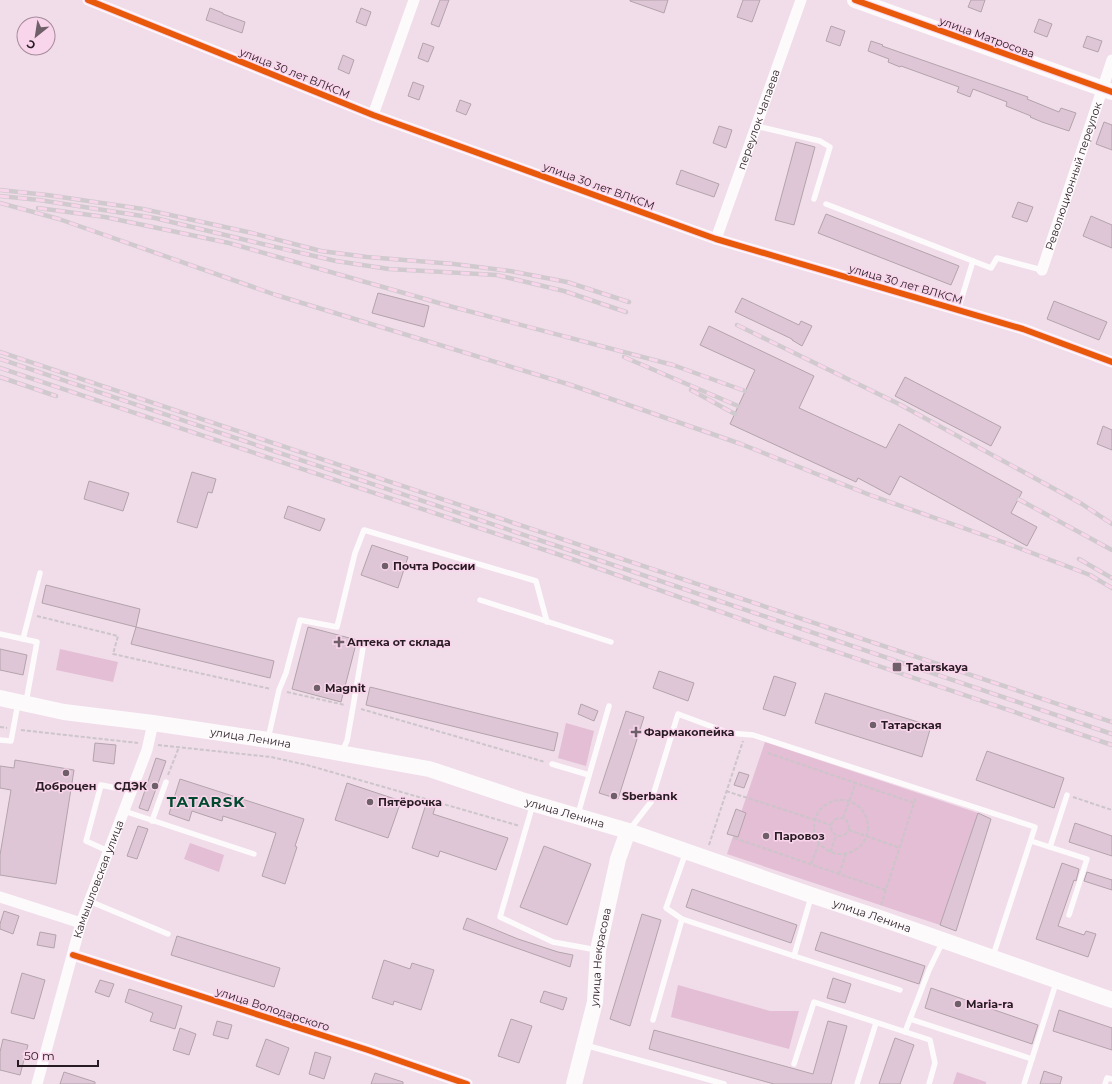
<svg xmlns="http://www.w3.org/2000/svg" width="1112" height="1084" font-family="Montserrat,sans-serif">
	<style>
		.green { fill: #e3bed5 }
		.building { fill: #dfc6d6; stroke: #b2a3ac }
		.lines { fill: none; stroke-linecap: round; stroke-linejoin: round }
		.path { stroke: #ccc5ca; stroke-width: 2; stroke-dasharray: 4 2; stroke-linecap: butt }
		.lane { stroke: #fdfafc; stroke-width: 5.5 }
		.street { stroke: #fdfafc; stroke-width: 11 }
		.secondary { stroke: #fdfafc; stroke-width: 16 }
		.rail-casing { stroke: #d0cace; stroke-width: 4.5 }
		.rail { stroke: #f9d5eb; stroke-width: 3; stroke-dasharray: 9; stroke-linecap: butt }
		.cycleway-casing { stroke: #f9d5eb; stroke-width: 8 }
		.cycleway { stroke: #e8590c; stroke-width: 6 }
		.poi-dot { fill: #6e5f68; stroke: #f9d5eb; stroke-width: 1.5 }
		.labels { text-anchor: middle; stroke-width: 3; stroke-linejoin: round; paint-order: stroke }
		.street-label { font-size: 11px; fill: #281b23; stroke: #f9d5eb }
		.poi-label { font-size: 11px; font-weight: bold; fill: #281b23; stroke: #f9d5eb; text-anchor: start }
		.district-label { font-size: 15px; font-weight: bold; letter-spacing: 1px; fill: #00492e; stroke: #f9d5eb }
	</style>
	<rect width="100%" height="100%" fill="#f1dde9"/>
	<g class="green">
		<path d="M60,649L118,662L113,682L56,670Z"/>
		<path d="M566,723L594,731L586,766L558,758Z"/>
		<path d="M765,742L978,813L940,925L727,854Z"/>
		<path d="M190,843L224,855L219,872L184,859Z"/>
		<path d="M678,985L770,1011H799L789,1049L671,1017Z"/>
		<path d="M957,1072L986,1082V1084H953Z"/>
	</g>
	<g class="building">
		<path d="M440,0H449L439,27L431,24Z"/>
		<path d="M630,0H668L664,13L630,1Z"/>
		<path d="M743,0H760L752,22L737,17Z"/>
		<path d="M971,0H985L981,12L968,7Z"/>
		<path d="M210,8L223,13V14L245,22L242,33L206,20Z"/>
		<path d="M361,8L371,12L366,26L356,22Z"/>
		<path d="M1039,19L1052,24L1047,37L1034,32Z"/>
		<path d="M831,26L845,31L840,46L826,41Z"/>
		<path d="M1087,36L1102,41L1098,52L1083,47Z"/>
		<path d="M871,41L883,45L882,46L1028,97L1027,99L1059,112L1061,108L1076,113L1069,131L1042,122L1030,117L1031,116L1006,106L1007,102L973,89L970,97L957,92L959,87L901,66L900,67L888,62L889,59L868,51Z"/>
		<path d="M423,43L434,47L428,62L418,58Z"/>
		<path d="M343,55L354,60L349,74L338,69Z"/>
		<path d="M413,82L424,86L419,100L408,96Z"/>
		<path d="M460,100L471,104L466,115L456,111Z"/>
		<path d="M1104,122L1112,125V150L1096,144Z"/>
		<path d="M719,126L732,130L726,148L713,143Z"/>
		<path d="M796,142L815,147L794,225L775,220Z"/>
		<path d="M681,170L719,184L714,197L676,184Z"/>
		<path d="M1018,202L1033,207L1027,222L1012,217Z"/>
		<path d="M826,214L959,266L951,285L818,233Z"/>
		<path d="M1091,216L1112,225V248L1083,236Z"/>
		<path d="M378,293L429,306L424,327L372,313Z"/>
		<path d="M742,298L799,325L801,321L812,326L802,346L792,340V339L735,312Z"/>
		<path d="M1054,301L1107,322L1099,340L1047,319Z"/>
		<path d="M709,326L814,376L799,408L886,448L899,424L1022,492L1011,513L1037,527L1027,546L900,476L890,495L858,478L856,482L730,424L755,370L700,345Z"/>
		<path d="M905,377L1001,427L991,446L895,396Z"/>
		<path d="M1103,426L1112,430V450L1097,444Z"/>
		<path d="M192,472L216,479L212,493L208,492L197,528L177,522Z"/>
		<path d="M89,481L129,493L123,511L84,499Z"/>
		<path d="M288,506L325,519L320,531L284,518Z"/>
		<path d="M372,545L408,557L398,588L361,575Z"/>
		<path d="M46,585L140,609L136,627L42,603Z"/>
		<path d="M136,627L274,661L270,678L131,644Z"/>
		<path d="M308,627L357,640L341,702L292,689Z"/>
		<path d="M0,649L27,655L23,675L0,670Z"/>
		<path d="M659,671L694,683L688,701L653,688Z"/>
		<path d="M774,676L796,683L785,716L763,709Z"/>
		<path d="M370,687L558,733L554,751L366,705Z"/>
		<path d="M825,693L931,726L922,757L815,723Z"/>
		<path d="M581,704L598,711L594,721L578,714Z"/>
		<path d="M626,711L644,717L618,799L599,793Z"/>
		<path d="M95,743L116,745L114,764L93,761Z"/>
		<path d="M987,751L1064,778L1054,808L976,780Z"/>
		<path d="M156,758L166,761L148,811L139,808Z"/>
		<path d="M15,760L74,770L56,884L0,875V855L11,790L0,788V766L14,768Z"/>
		<path d="M739,772L749,775L744,788L734,785Z"/>
		<path d="M180,779L304,819L295,846L297,847L285,884L262,876L276,833L223,816L222,821L192,811L189,821L169,814Z"/>
		<path d="M347,783L401,801L388,838L335,820Z"/>
		<path d="M427,801L436,804L433,814L508,838L496,870L440,851L438,857L412,848Z"/>
		<path d="M736,809L746,813L738,837L727,834Z"/>
		<path d="M978,813L991,819L956,931L940,925Z"/>
		<path d="M1075,823L1112,836V856L1069,842Z"/>
		<path d="M138,826L148,829L137,859L127,856Z"/>
		<path d="M544,846L591,864L567,925L520,907Z"/>
		<path d="M1062,863L1079,869L1076,881L1074,880L1058,926L1084,935L1086,931L1096,934L1088,957L1036,939Z"/>
		<path d="M1087,872L1112,880V890L1084,881Z"/>
		<path d="M692,889L797,925L791,943L686,907Z"/>
		<path d="M4,911L19,916L13,934L0,929V924Z"/>
		<path d="M642,914L661,920L630,1026L610,1019Z"/>
		<path d="M467,918L518,939L558,952L573,955L570,967L463,929Z"/>
		<path d="M40,932L56,935L54,948L37,945Z"/>
		<path d="M821,932L925,966L919,984L815,950Z"/>
		<path d="M177,936L280,968L274,987L171,955Z"/>
		<path d="M384,960L410,969L412,963L434,970L421,1010L394,1001L393,1005L372,998Z"/>
		<path d="M22,973L45,980L34,1019L11,1013Z"/>
		<path d="M833,978L851,984L845,1003L827,998Z"/>
		<path d="M100,980L114,984L109,997L95,992Z"/>
		<path d="M931,988L1038,1025L1032,1044L925,1008Z"/>
		<path d="M129,989L182,1006L175,1029L150,1021L153,1013L125,1002Z"/>
		<path d="M544,991L567,998L563,1010L540,1002Z"/>
		<path d="M1059,1010L1112,1028V1050L1053,1031Z"/>
		<path d="M511,1019L532,1026L519,1063L498,1056Z"/>
		<path d="M217,1021L232,1025L228,1039L213,1035Z"/>
		<path d="M828,1021L847,1026L831,1084H774L649,1049L654,1030L813,1074Z"/>
		<path d="M180,1028L196,1034L189,1055L173,1050Z"/>
		<path d="M895,1038L914,1045L900,1084H879Z"/>
		<path d="M3,1039L28,1045L20,1075L0,1070V1052Z"/>
		<path d="M266,1039L289,1048L279,1075L256,1066Z"/>
		<path d="M315,1052L331,1057L324,1079L309,1074Z"/>
		<path d="M1044,1071L1062,1077L1060,1084H1040Z"/>
		<path d="M64,1072L95,1082V1084H60Z"/>
		<path d="M375,1073L403,1082V1084H371Z"/>
	</g>
	<g class="lines">
		<g class="path">
			<path d="M37,616L118,636L113,654L271,689"/>
			<path d="M287,692L345,705"/>
			<path d="M361,709L545,762"/>
			<path d="M0,727L7,728"/>
			<path d="M21,730L138,743"/>
			<path d="M158,745L271,757L307,765L520,826"/>
			<path d="M768,753L914,803"/>
			<path d="M168,775L179,747"/>
			<path d="M726,791L831,825"/>
			<path d="M1073,797L1112,810"/>
			<circle cx="841" cy="827" r="27"/>
			<circle cx="840" cy="827" r="9"/>
			<path d="M843,818L856,782"/>
			<path d="M849,830L900,848"/>
			<path d="M734,838L886,890"/>
			<path d="M709,845L743,741"/>
			<path d="M830,852L836,836"/>
			<path d="M811,864L819,843"/>
			<path d="M839,874L846,854"/>
			<path d="M881,905L916,797"/>
		</g>
		<g class="lane">
			<path d="M756,126L820,141L830,147L814,199"/>
			<path d="M826,204L991,268L997,258L1042,270"/>
			<path d="M958,310L973,261"/>
			<path d="M480,600L611,642"/>
			<path d="M0,634L37,642L26,702"/>
			<path d="M23,639L40,573"/>
			<path d="M268,739L279,690L286,673L300,620L337,627L355,553L364,530L536,581L547,622"/>
			<path d="M0,740L11,741L18,703"/>
			<path d="M342,751L347,741L353,707L363,648"/>
			<path d="M552,764L589,775"/>
			<path d="M533,804L500,917L553,942L597,950"/>
			<path d="M124,811L254,854"/>
			<path d="M578,814L609,706"/>
			<path d="M152,821L166,782"/>
			<path d="M630,829L651,802L678,714L729,733L753,735L1035,827L993,956"/>
			<path d="M1031,841L1087,859L1069,915"/>
			<path d="M1050,847L1067,795"/>
			<path d="M108,851L86,841L101,785L131,791"/>
			<path d="M89,901L168,934"/>
			<path d="M682,919L666,908L686,852"/>
			<path d="M794,956L900,990"/>
			<path d="M910,1019L1032,1059"/>
			<path d="M653,1020L682,919L794,956L811,897"/>
			<path d="M905,1032L929,970L943,941"/>
			<path d="M585,1045L724,1084"/>
			<path d="M794,1064L814,1002L930,1040L935,1063L929,1084"/>
			<path d="M857,1084L876,1023"/>
			<path d="M1024,1084L1056,983"/>
			<path d="M1105,1084L1107,1078L1112,1079"/>
		</g>
		<g class="street">
			<path d="M88,0L373,115L716,239L1023,329L1112,362"/>
			<path d="M373,115L414,0"/>
			<path id="s1" d="M716,239L801,0"/>
			<path id="s2" d="M1042,270L1112,60"/>
			<path d="M0,897L81,923"/>
			<path d="M73,955L368,1050L467,1084"/>
			<path id="s3" d="M37,1084L81,923L147,750L153,723"/>
		</g>
		<g class="secondary">
			<path d="M855,0L1112,92"/>
			<path id="s4" d="M0,698L64,712L153,723L268,740L429,769L525,801L628,831L811,895L877,917L1112,1000"/>
			<path id="s5" d="M574,1084L595,1002L598,950L618,859L628,831"/>
		</g>
		<g class="rail-casing">
			<g id="rail">
				<path d="M0,190L47,195L143,209L252,233L321,251L367,257L454,264L510,271L567,282L629,302"/>
				<path d="M0,196L39,200L155,218L254,242L336,261L389,269L497,275L564,291L626,312"/>
				<path d="M0,203L59,219L276,295L571,385L741,444L870,495L1003,542L1090,575L1112,588"/>
				<path d="M38,208L105,217L229,243L453,307L673,365L745,391"/>
				<path d="M737,325L899,404L1082,504L1112,524"/>
				<path d="M0,352L1112,722"/>
				<path d="M624,357L738,406"/>
				<path d="M0,359L566,549L1112,734"/>
				<path d="M0,368L569,558L769,629L1112,745"/>
				<path d="M0,377L56,396"/>
				<path d="M691,390L735,414"/>
				<path d="M1018,499L1112,550"/>
				<path d="M1079,559L1112,578"/>
			</g>
		</g>
		<use href="#rail" class="rail"/>
		<g class="cycleway-casing">
			<g id="cycleway">
				<path d="M88,0L373,115L716,239L1023,329L1112,362"/>
				<path d="M855,0L1112,92"/>
				<path d="M73,955L368,1050L467,1084"/>
			</g>
		</g>
		<use href="#cycleway" class="cycleway"/>
	</g>
	<g class="poi-dot">
		<circle cx="385" cy="566" r="4"/>
		<path d="M337 636h4v4h4v4h-4v4h-4v-4h-4v-4h4z"/>
		<rect x="892" y="662" width="10" height="10" rx="2"/>
		<circle cx="317" cy="688" r="4"/>
		<circle cx="873" cy="725" r="4"/>
		<path d="M634 726h4v4h4v4h-4v4h-4v-4h-4v-4h4z"/>
		<circle cx="66" cy="773" r="4"/>
		<circle cx="155" cy="786" r="4"/>
		<circle cx="614" cy="796" r="4"/>
		<circle cx="370" cy="802" r="4"/>
		<circle cx="766" cy="836" r="4"/>
		<circle cx="958" cy="1004" r="4"/>
	</g>
	<g class="labels">
		<g class="street-label">
			<text transform="translate(987 37) rotate(20)" y="4">улица Матросова</text>
			<text transform="translate(295 73) rotate(22)" y="4">улица 30 лет ВЛКСМ</text>
			<text dy="4" stroke="none"><textPath href="#s1" startOffset="127">переулок Чапаева</textPath></text>
			<text dy="4" stroke="none"><textPath href="#s2" startOffset="99">Революционный переулок</textPath></text>
			<text transform="translate(599 186) rotate(20)" y="4">улица 30 лет ВЛКСМ</text>
			<text transform="translate(906 284) rotate(16)" y="4">улица 30 лет ВЛКСМ</text>
			<text dy="4" stroke="none"><textPath href="#s4" startOffset="254">улица Ленина</textPath></text>
			<text dy="4" stroke="none"><textPath href="#s4" startOffset="578">улица Ленина</textPath></text>
			<text dy="4" stroke="none"><textPath href="#s3" startOffset="214">Камышловская улица</textPath></text>
			<text dy="4" stroke="none"><textPath href="#s4" startOffset="902">улица Ленина</textPath></text>
			<text dy="4" stroke="none"><textPath href="#s5" startOffset="130">улица Некрасова</textPath></text>
			<text transform="translate(273 1009) rotate(18)" y="4">улица Володарского</text>
		</g>
		<g class="poi-label">
			<text x="393" y="570">Почта России</text>
			<text x="347" y="646">Аптека от склада</text>
			<text x="906" y="671">Tatarskaya</text>
			<text x="325" y="692">Magnit</text>
			<text x="881" y="729">Татарская</text>
			<text x="644" y="736">Фармакопейка</text>
			<text x="66" y="790" text-anchor="middle">Доброцен</text>
			<text x="147" y="790" text-anchor="end">СДЭК</text>
			<text x="622" y="800">Sberbank</text>
			<text x="378" y="806">Пятёрочка</text>
			<text x="774" y="840">Паровоз</text>
			<text x="966" y="1008">Maria-ra</text>
		</g>
		<g class="district-label">
			<text x="206" y="807">TATARSK</text>
		</g>
	</g>
	<g transform="translate(36 36) rotate(210)"><circle r="19" fill="#f9d5eb" stroke="#a58b9b"/>
	<path d="M0-3L7 15L0 10L-7 15Z" fill="#6e5f68"/>
	<text y="-6" font-size="11" font-weight="bold" text-anchor="middle" fill="#281b23">С</text>
	</g>
	<path d="M18 1060v6h80v-6" fill="none" stroke="#281b23" stroke-width="2"/>
	<text x="24" y="1060" font-size="12" fill="#281b23" stroke="#f9d5eb" stroke-width="3" paint-order="stroke">50 m</text>
</svg>
